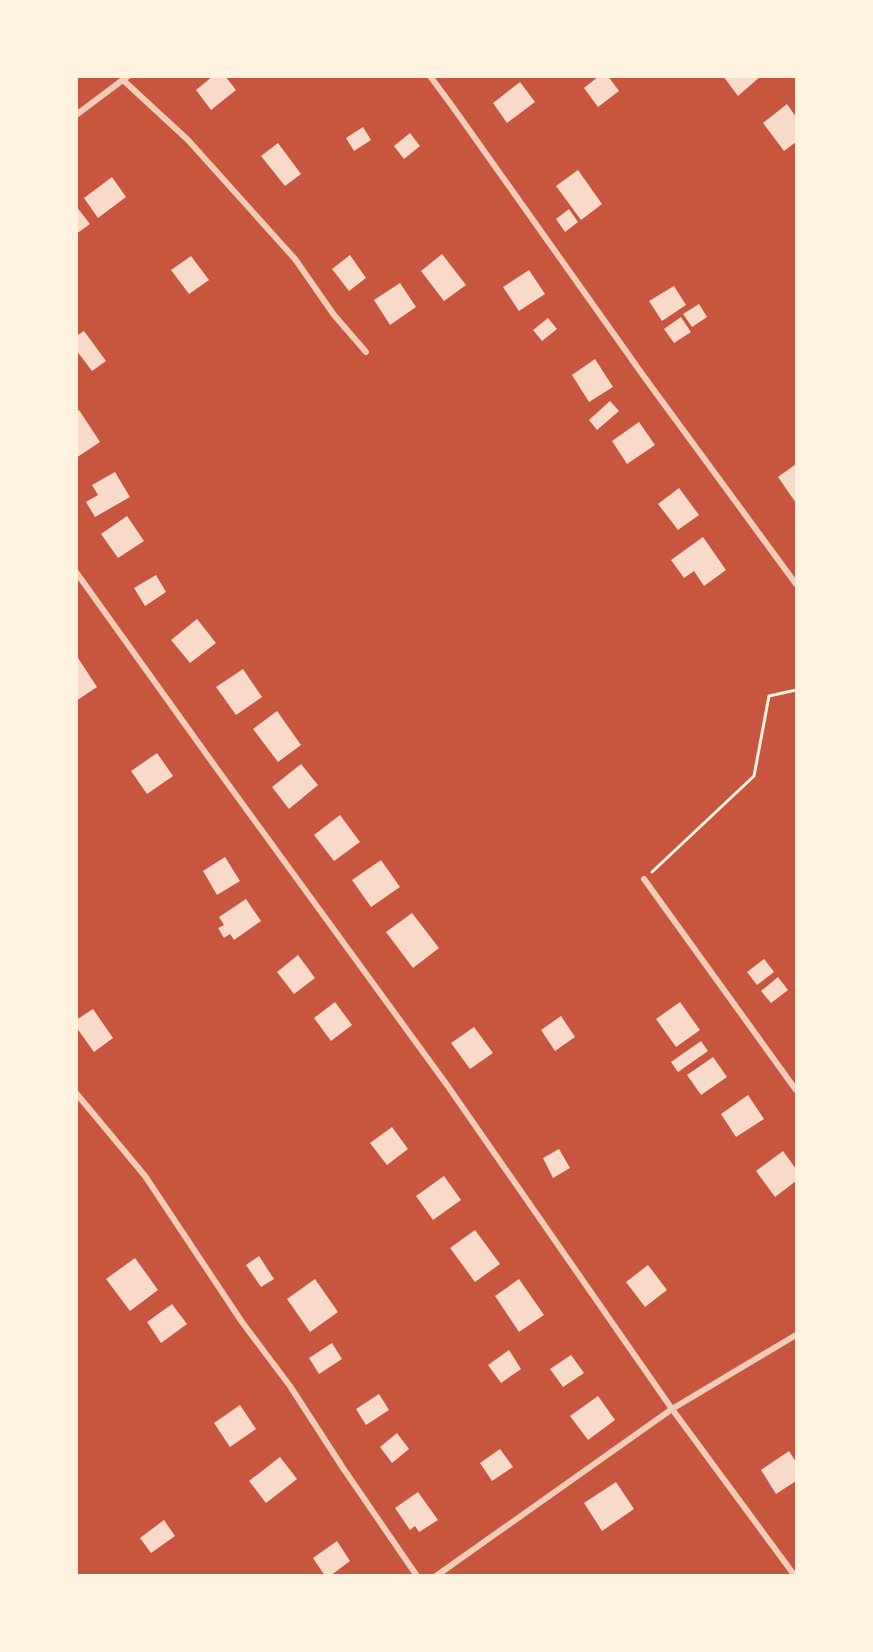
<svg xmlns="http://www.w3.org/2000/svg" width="873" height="1652" font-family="Georgia,serif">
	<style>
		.building { fill: #f7dbc8 }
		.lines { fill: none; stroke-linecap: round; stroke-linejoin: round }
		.path { stroke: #fff3e0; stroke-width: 3 }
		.minor { stroke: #f1ccb7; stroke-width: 6 }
	</style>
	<rect width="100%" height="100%" fill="#c8553d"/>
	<g class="building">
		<path d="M213,76H225L236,90L211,110L196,90Z"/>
		<path d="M599,76H608L619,91L598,107L584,88Z"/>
		<path d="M723,76H761L738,96Z"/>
		<path d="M520,82L535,102L507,123L493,103Z"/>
		<path d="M787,104L796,117V142L784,151L763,123Z"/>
		<path d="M363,127L371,140L354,151L346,138Z"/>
		<path d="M410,133L420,146L404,159L394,146Z"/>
		<path d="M278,143L301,174L285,186L261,156Z"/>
		<path d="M578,170L602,204L581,220L556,186Z"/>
		<path d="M112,177L126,197L98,218L84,198Z"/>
		<path d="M76,206L90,224L76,234Z"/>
		<path d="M569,209L578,222L565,232L556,219Z"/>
		<path d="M442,254L466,285L444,301L421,271Z"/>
		<path d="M350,255L366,278L349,291L332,269Z"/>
		<path d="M191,256L209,280L189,294L171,270Z"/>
		<path d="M529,270L545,294L519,311L503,287Z"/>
		<path d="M400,283L416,307L390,325L374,300Z"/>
		<path d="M674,286L686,305L662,321L649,301Z"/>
		<path d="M699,304L707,317L692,327L683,314Z"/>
		<path d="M681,317L691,332L674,343L664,329Z"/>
		<path d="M548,318L557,329L542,341L533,330Z"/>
		<path d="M84,331L106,361L92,371L76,350V336Z"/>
		<path d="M595,359L613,387L589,402L572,375Z"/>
		<path d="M610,401L619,411L597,430L589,420Z"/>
		<path d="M79,410L100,442L76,458V412Z"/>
		<path d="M639,422L655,445L627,464L612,441Z"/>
		<path d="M796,464V503L778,477Z"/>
		<path d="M115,472L130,497L95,517L86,502L98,495L92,485Z"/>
		<path d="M679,488L699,515L678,530L658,504Z"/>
		<path d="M127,516L144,541L118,558L101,534Z"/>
		<path d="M703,537L726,570L704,586L694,571L684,578L671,560Z"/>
		<path d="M156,575L166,592L145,606L134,588Z"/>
		<path d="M197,619L216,643L190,663L171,640Z"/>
		<path d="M76,655L97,687L76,701Z"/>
		<path d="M243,669L262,697L236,715L216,687Z"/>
		<path d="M277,711L301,745L278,762L253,729Z"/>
		<path d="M157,753L173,776L147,794L131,771Z"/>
		<path d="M301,764L318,785L289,809L272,787Z"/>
		<path d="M340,815L360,842L334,861L314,835Z"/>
		<path d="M225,857L240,881L217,895L203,871Z"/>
		<path d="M381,860L400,887L371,907L352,880Z"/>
		<path d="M246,899L261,921L234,940L230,934L224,938L218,928L224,925L219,917Z"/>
		<path d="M412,913L439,948L413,968L386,932Z"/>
		<path d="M298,955L315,978L294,994L277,972Z"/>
		<path d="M764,959L774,972L757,985L747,972Z"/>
		<path d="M778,977L788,990L771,1003L761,991Z"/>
		<path d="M335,1002L352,1025L331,1041L314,1018Z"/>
		<path d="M680,1002L700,1030L676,1047L656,1019Z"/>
		<path d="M93,1009L113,1038L94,1052L76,1027V1020Z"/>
		<path d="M561,1016L575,1037L555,1051L541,1030Z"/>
		<path d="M474,1027L493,1053L470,1069L451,1043Z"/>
		<path d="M701,1041L708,1051L678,1072L671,1062Z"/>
		<path d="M713,1057L727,1077L701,1095L687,1075Z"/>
		<path d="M748,1095L764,1119L736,1137L721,1114Z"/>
		<path d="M392,1127L408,1149L387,1165L370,1143Z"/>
		<path d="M559,1149L570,1168L553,1178L543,1158Z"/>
		<path d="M783,1151L796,1169V1181L775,1197L756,1171Z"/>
		<path d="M444,1176L461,1200L433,1220L416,1196Z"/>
		<path d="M475,1230L500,1264L475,1282L450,1248Z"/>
		<path d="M259,1256L274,1279L261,1287L246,1265Z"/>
		<path d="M135,1258L158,1290L130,1311L106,1279Z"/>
		<path d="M648,1265L667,1290L645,1307L626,1282Z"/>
		<path d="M315,1279L338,1312L310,1332L287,1299Z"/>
		<path d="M519,1279L544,1315L519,1332L495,1296Z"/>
		<path d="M172,1304L187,1324L161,1343L147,1322Z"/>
		<path d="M332,1343L342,1359L319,1374L309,1358Z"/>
		<path d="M509,1350L521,1369L501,1383L488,1365Z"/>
		<path d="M571,1355L584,1373L563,1387L550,1369Z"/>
		<path d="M379,1394L389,1410L366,1425L356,1409Z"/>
		<path d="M598,1396L615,1420L588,1440L570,1416Z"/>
		<path d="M240,1405L256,1429L230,1447L214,1423Z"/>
		<path d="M397,1433L409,1449L392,1463L380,1447Z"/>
		<path d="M500,1449L513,1467L492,1481L480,1463Z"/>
		<path d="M789,1451L796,1462V1481L776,1494L761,1470Z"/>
		<path d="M280,1457L297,1479L266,1503L249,1481Z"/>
		<path d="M616,1482L634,1509L602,1531L584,1503Z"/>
		<path d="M418,1492L438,1520L419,1532L415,1526L410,1530L395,1508Z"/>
		<path d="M164,1520L175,1536L151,1553L140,1538Z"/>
		<path d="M337,1541L350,1561L330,1576H325L313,1558Z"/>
	</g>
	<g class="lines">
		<path class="path" d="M652,872L754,776L769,696L796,690"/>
		<g class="minor">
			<path d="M430,76L455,110L645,378L796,584"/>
			<path d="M123,80L188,140L295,259L334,315L366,352"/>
			<path d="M76,115L128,76"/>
			<path d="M76,572L212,762L447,1085L672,1409L795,1576"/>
			<path d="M644,879L796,1090"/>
			<path d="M76,1093L145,1176L242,1322L290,1386L343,1468L417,1576"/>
			<path d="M436,1576L672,1409L796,1335"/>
		</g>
	</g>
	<rect width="873" height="1652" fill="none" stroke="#fff3e0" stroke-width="156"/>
</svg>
